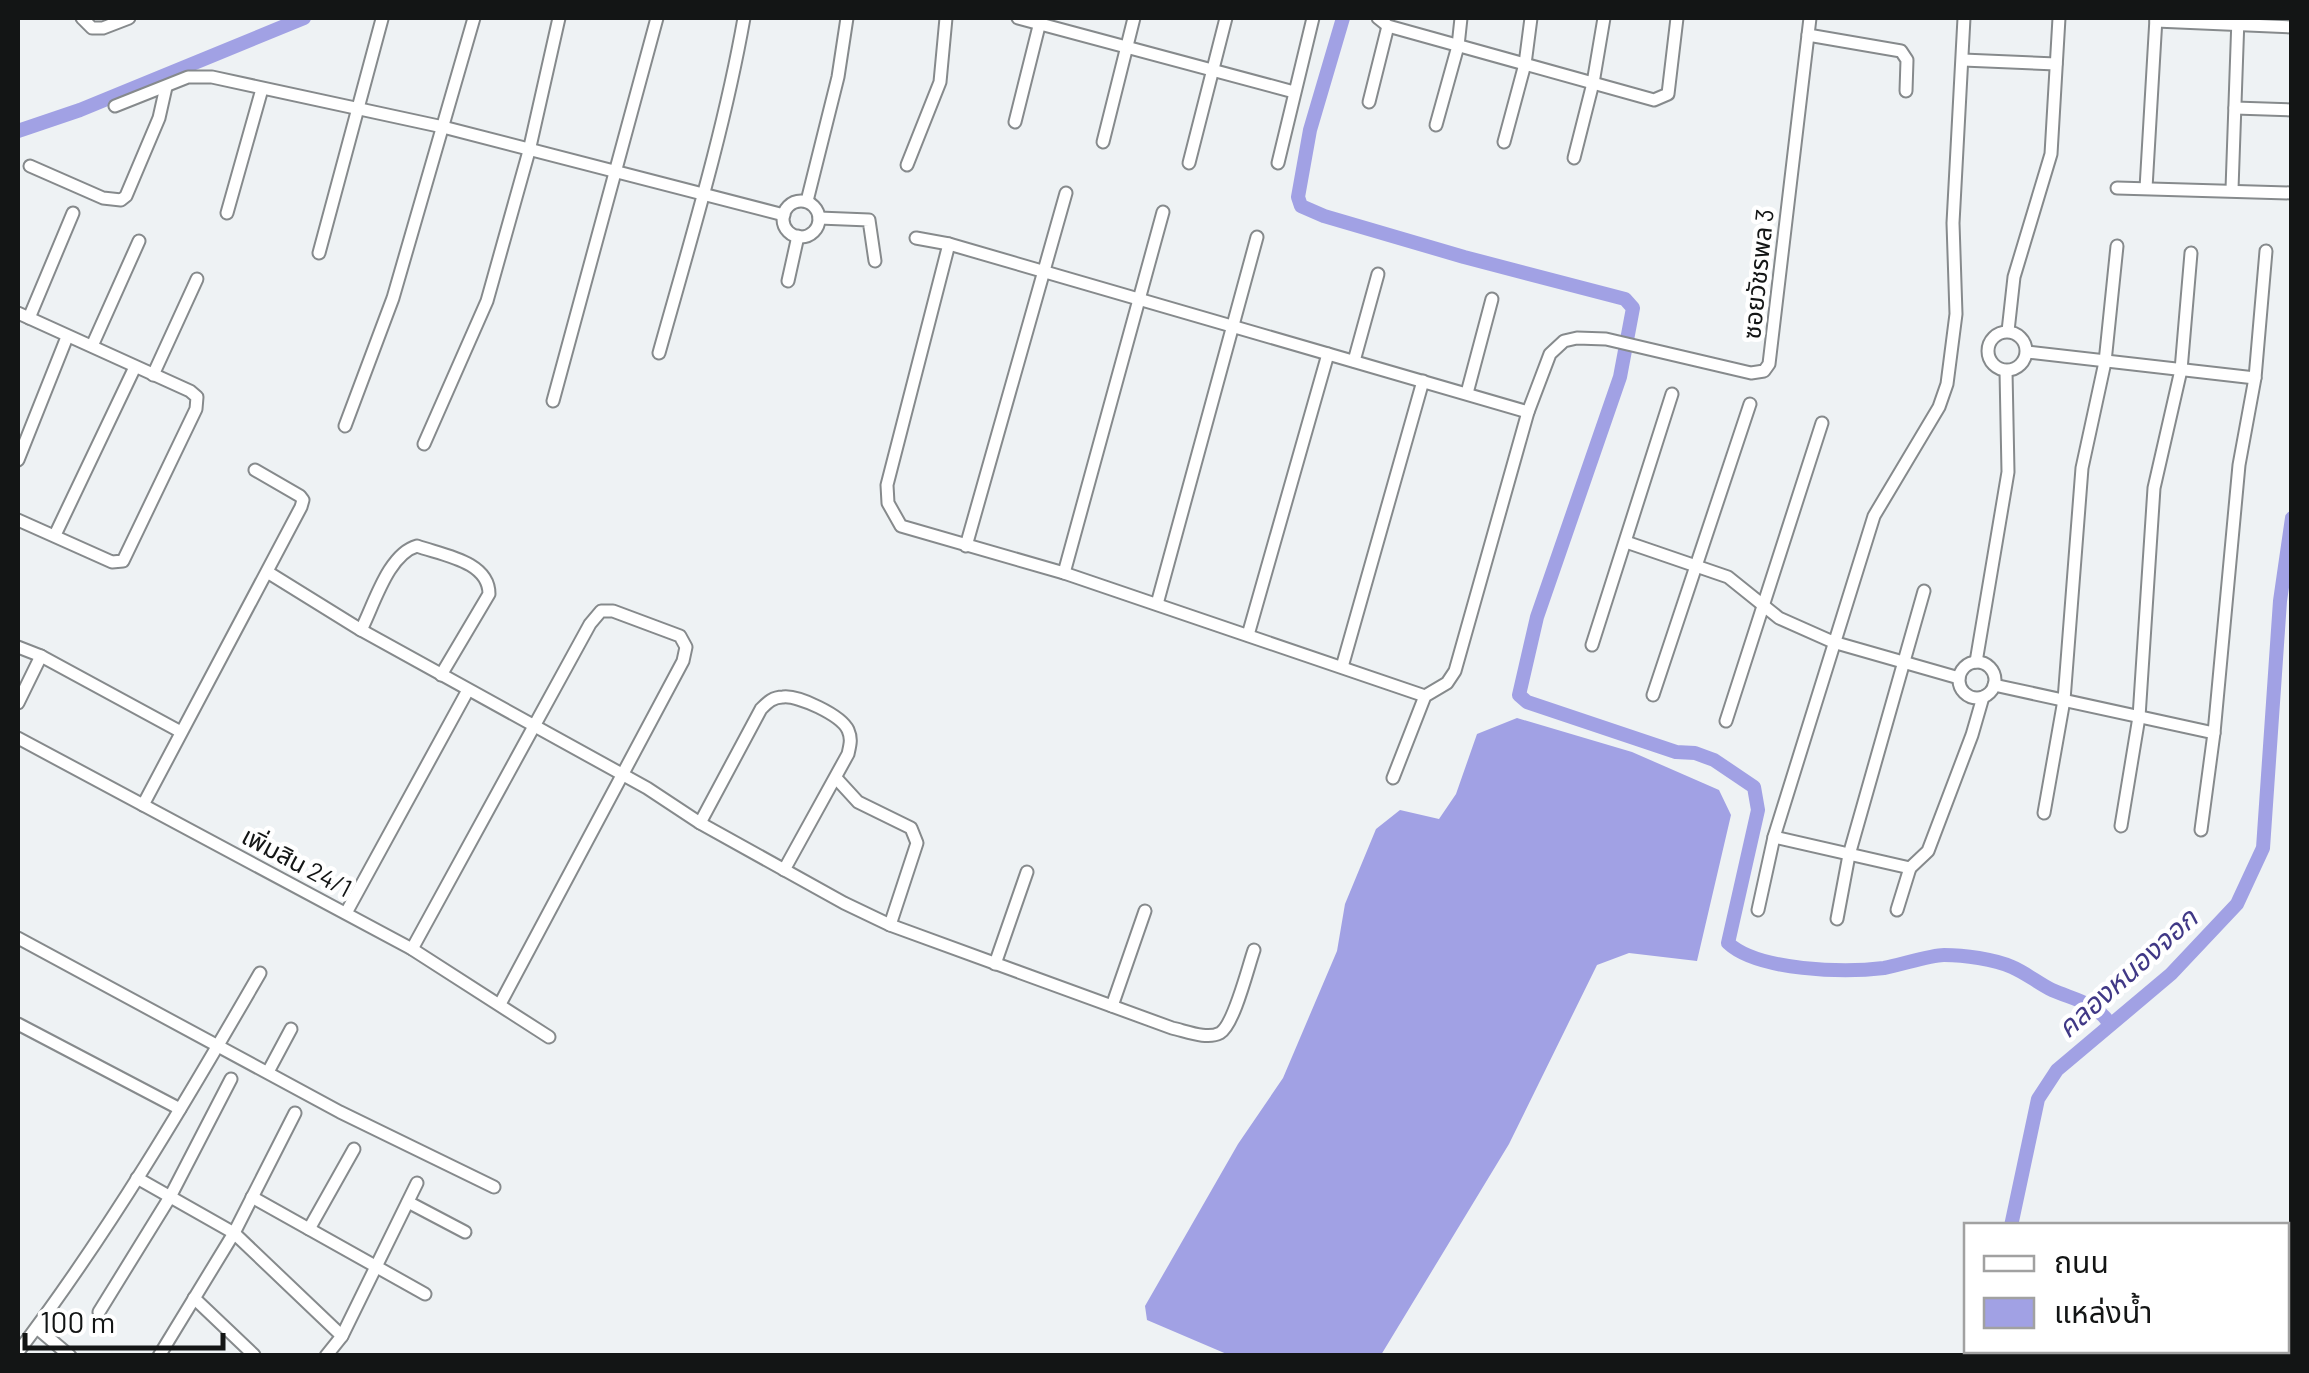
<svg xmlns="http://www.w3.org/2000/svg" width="2309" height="1373" font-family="Barlow,'Noto Sans Thai',sans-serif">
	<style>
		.water { fill: #a1a1e4 }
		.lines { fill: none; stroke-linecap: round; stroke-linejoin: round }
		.canal { stroke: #a1a1e4; stroke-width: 14 }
		.street-casing { stroke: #868a8c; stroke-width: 15 }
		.street { stroke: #fff; stroke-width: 11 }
		.labels { text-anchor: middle; stroke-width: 9; stroke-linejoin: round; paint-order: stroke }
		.street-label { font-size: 25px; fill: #131515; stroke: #fff }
		.water-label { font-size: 28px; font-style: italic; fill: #403886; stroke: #fff }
	</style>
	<rect width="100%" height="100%" fill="#eef2f4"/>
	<path class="water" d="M1517,718L1632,752L1719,790L1731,815L1697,961L1629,953L1597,965L1509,1144L1381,1355H1229L1147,1320L1145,1306L1238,1144L1283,1078L1337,951L1345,904L1376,829L1400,810L1439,819L1456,794L1477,734Z"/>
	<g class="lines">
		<g class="canal">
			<path d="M1343,18L1310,130L1298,197L1301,206L1324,216L1464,257L1625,299L1633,308L1620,377L1537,617L1519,695L1527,702L1676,752L1695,753L1714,760L1754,787L1758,810L1728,943C1758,971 1845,973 1884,968C1901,965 1930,955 1944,955C1964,955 1994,959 2012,967C2026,973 2038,983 2052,990C2075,1000 2095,1002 2110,1024"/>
			<path d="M18,131L80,110L304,18"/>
			<path d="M2011,1226L2038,1099L2057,1070L2171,974L2237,904L2263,848L2280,601L2292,518"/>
			<path d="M1996,1356V1350"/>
		</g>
		<g class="street-casing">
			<g id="street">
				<path d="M82,18L92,28H103L129,18"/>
				<path d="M1018,18L1294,92"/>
				<path d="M1378,18L1388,26L1654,100L1668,94L1677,18"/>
				<path d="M2156,21L2292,27"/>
				<path d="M1808,35L1901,51L1907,60L1906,91"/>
				<path d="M1963,60L2056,64"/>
				<path d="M1369,102L1388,26"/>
				<path d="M115,106L188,77H212L443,127L784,215"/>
				<path d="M2235,108L2292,110"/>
				<path d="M1015,122L1041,18"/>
				<path d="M1436,125L1458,46L1461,18"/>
				<path d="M1103,142L1134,18"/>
				<path d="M1504,142L1525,64L1531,18"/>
				<path d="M1574,158L1593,83L1604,18"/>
				<path d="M1189,163L1226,18"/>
				<path d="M1278,163L1313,18"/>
				<path d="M907,165L940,82L946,18"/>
				<path d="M30,166L103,198L121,200L126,196L159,118L166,87"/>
				<path d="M2117,188L2292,193"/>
				<path d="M2146,188L2156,18"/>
				<path d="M2232,189L2238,18"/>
				<path d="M807,201L838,77L847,18"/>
				<circle cx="801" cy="219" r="18"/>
				<path d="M227,213L262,89"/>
				<path d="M819,218L869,220L875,261"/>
				<path d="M916,238L949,244L1528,412"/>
				<path d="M949,244L887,485L888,503L901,526L1064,573L1425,696"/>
				<path d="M319,253L382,19"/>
				<path d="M788,281L798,236"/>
				<path d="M18,313L190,391L197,397L196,409L123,561L112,562L18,520"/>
				<path d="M29,318L73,213"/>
				<path d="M2008,331L2014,277L2051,154L2059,18"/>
				<circle cx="2007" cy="351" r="19"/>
				<path d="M92,346L139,241"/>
				<path d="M2027,352L2255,378"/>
				<path d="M659,353C690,242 724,131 744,18"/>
				<path d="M1354,361L1378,274"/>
				<path d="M153,375L197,279"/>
				<path d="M1467,393L1492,299"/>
				<path d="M553,401L657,18"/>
				<path d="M345,426L393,298L474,18"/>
				<path d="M424,444L487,301L529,151L559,18"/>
				<path d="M18,460L67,337"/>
				<path d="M55,535L135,367"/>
				<path d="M1626,542L1728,577L1779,618L1833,642L1959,678"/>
				<path d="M966,546L1066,193"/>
				<path d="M269,573L361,630L647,788L700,823L844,903L890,925L1172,1028C1186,1031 1207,1040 1220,1033C1234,1025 1248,967 1254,950"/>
				<path d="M1064,573L1163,212"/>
				<path d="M1157,604L1257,237"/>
				<path d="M361,630C374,605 388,554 417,546C442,555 489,561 489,594L441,675"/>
				<path d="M1248,635L1328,354"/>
				<path d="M1592,645L1672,394"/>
				<path d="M18,647L41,656L181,732"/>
				<path d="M1976,662L2008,472L2006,371"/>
				<circle cx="1977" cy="680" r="18"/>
				<path d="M1342,667L1423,381"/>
				<path d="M1994,685L2214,733"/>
				<path d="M1653,695L1750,404"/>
				<path d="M18,703L41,656"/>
				<path d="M1726,721L1822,423"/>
				<path d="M18,738L412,949L549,1037"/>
				<path d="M836,778L858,802L911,828L917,843L890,925"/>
				<path d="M1393,778L1425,696L1447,683L1455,671L1528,412L1550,354L1564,341L1577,338L1606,339L1751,373L1764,371L1769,364L1810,18"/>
				<path d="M143,805L301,507L303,500L300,496L255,470"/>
				<path d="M2044,813L2064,700L2082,468L2105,362L2117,246"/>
				<path d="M700,823L761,709C768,702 773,697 783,697C798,695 841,715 848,730C852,739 850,745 848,754L784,870"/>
				<path d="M2121,826L2139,717L2154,488L2181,370L2191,253"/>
				<path d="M2201,830L2214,733L2239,465L2255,378L2266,251"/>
				<path d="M1774,837L1910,868L1928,851L1972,735L1983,697"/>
				<path d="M1758,910L1774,837L1874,516L1939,407L1947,384L1956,314L1953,223L1964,18"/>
				<path d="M1897,910L1910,868"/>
				<path d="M346,913L468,690"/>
				<path d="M1837,919L1849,855L1924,591"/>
				<path d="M18,938L340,1112L494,1187"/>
				<path d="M412,949L590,624L601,611H613L680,636L686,647L683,661L500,1004"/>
				<path d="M995,964L1027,872"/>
				<path d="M1112,1006L1145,911"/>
				<path d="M18,1024L180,1109"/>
				<path d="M268,1072L291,1029"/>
				<path d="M137,1178L234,1233L342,1336L326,1356"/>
				<path d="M252,1197L425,1294"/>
				<path d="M408,1202L465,1232"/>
				<path d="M309,1229L354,1149"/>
				<path d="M194,1298L254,1355"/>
				<path d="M99,1312L170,1197L231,1079"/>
				<path d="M37,1328L70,1356"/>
				<path d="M342,1336L417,1183"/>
				<path d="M18,1352C109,1232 185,1103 260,973"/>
				<path d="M159,1356L234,1233L295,1113"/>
			</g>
		</g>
		<use href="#street" class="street"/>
	</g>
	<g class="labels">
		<g class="street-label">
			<text transform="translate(1758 274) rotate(-84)" y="9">ซอยวัชรพล 3</text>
			<text transform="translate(297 862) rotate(28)" y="9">เพิ่มสิน 24/1</text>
		</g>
		<g class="water-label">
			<text transform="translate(2127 973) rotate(-42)" y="10">คลองหนองจอก</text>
		</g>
	</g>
	<rect width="2309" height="1373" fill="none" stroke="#131515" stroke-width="40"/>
	<rect x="1964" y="1223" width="325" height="130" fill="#ffffff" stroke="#a1a1a1" stroke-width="2.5"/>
	<rect x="1984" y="1256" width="50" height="15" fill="#ffffff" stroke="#a1a1a1" stroke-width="2.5"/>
	<text x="2054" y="1273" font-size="30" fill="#131515">ถนน</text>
	<rect x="1984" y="1298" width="50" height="30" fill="#a1a1e4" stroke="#a1a1a1" stroke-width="2.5"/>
	<text x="2054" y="1323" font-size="30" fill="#131515">แหล่งน้ำ</text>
	<path d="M25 1333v15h198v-15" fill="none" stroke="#131515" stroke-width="5"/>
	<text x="40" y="1333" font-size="30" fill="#131515" stroke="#ffffff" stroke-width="8" paint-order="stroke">100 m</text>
</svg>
